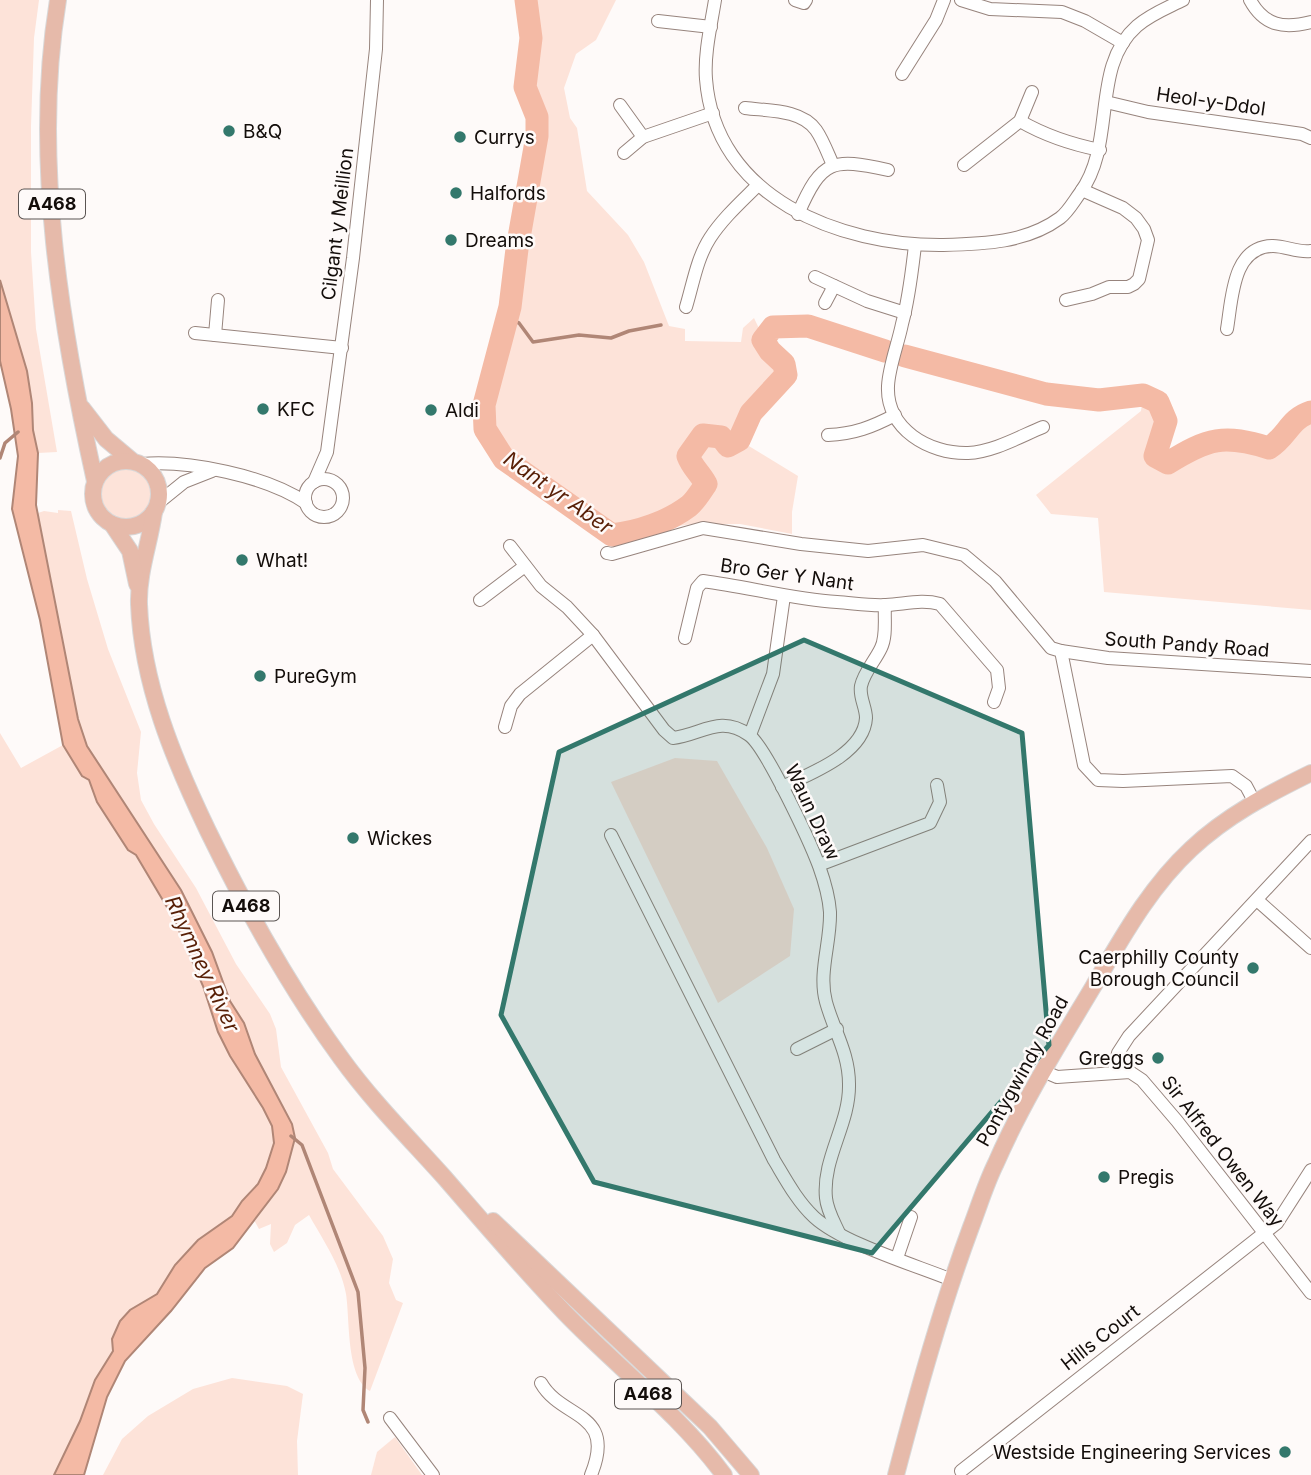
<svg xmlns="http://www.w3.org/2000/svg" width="1311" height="1475" font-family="Inter,sans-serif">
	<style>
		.green { fill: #fde3d9 }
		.water { fill: #f4baa5; stroke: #b08676; stroke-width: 2 }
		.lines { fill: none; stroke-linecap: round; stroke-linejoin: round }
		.stream { stroke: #b08676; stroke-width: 3.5 }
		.river { stroke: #f4baa5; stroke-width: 23 }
		.minor-casing { stroke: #97847d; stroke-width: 14 }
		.major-casing { stroke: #d9d8d8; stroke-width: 18 }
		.minor { stroke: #fff; stroke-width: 12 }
		.major { stroke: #e6baaa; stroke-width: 16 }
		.marked { fill: #33786c; fill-opacity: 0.2; stroke: #33786c; stroke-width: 5; stroke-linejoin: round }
		.poi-dot { fill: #33786c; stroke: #fefaf9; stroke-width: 2.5 }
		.labels { text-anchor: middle; stroke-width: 5; stroke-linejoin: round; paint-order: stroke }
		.shield { fill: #fefaf9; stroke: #5a5452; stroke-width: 2 }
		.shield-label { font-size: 18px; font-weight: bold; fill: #130d0a }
		.street-label { font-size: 19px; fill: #130d0a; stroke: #fefaf9 }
		.poi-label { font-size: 19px; fill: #130d0a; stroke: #fefaf9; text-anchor: start }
		.water-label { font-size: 21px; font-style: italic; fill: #581f06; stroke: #fefaf9 }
	</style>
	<rect width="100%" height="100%" fill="#fefaf9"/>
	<g class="green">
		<path d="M0,0H39L34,38L31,126V252L36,329L57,452L38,453L33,430L32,403L27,371L0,280Z"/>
		<path d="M526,0H616L596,40L576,54L564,88L570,118L577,128L587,191L628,235L644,262L669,326L685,329V341L741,342L743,328L754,318L770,351L784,364L786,375L751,413L739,440L798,476L792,512V534L740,524H693L612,535L504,459L485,429L484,405L510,307L517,249L537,136V117L525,87L531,38Z"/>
		<path d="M1143,395L1158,402L1166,421L1155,455L1168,463C1211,437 1221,434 1269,448C1287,436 1290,419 1311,412V610L1104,592L1098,518L1051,514L1036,495L1141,411Z"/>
		<circle cx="127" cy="493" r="26"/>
		<path d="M58,510L71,511L87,579L108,649L141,732L137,773L141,800L154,824L196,888L236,964L270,1014L276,1029L281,1067L328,1153L333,1169L383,1236L393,1259L389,1283L396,1300L403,1303L370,1391C346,1378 350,1318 346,1294C341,1266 323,1240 309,1215L295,1225L287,1243L274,1252L270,1244L271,1224L259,1229L254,1220L278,1189L286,1172L295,1138L292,1124L255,1054L244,1023L230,1001L212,952L181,890L87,746L78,719L38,513L44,511L58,513Z"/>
		<path d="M0,733L21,768L63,745L82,776L89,780L97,802L128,850L136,855L174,919L203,986L218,1032L230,1056L263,1108L272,1126L274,1143L266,1168L258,1184L242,1201L232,1216L198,1240L175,1265L157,1294L130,1310L112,1339L113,1351L95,1380L80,1421L54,1475H0Z"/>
		<path d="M675,758L717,761L767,848L794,909L790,956L718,1003L611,782Z"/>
		<path d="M232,1378L287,1386L303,1394L297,1441L298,1475H103L122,1439L148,1416L193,1389Z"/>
		<path d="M395,1437L422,1475H371L377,1452Z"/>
	</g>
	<path class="water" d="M0,280L27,371L32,403L33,430L38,453L36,505L78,719L87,746L181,890L212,952L230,1001L244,1023L255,1054L292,1124L295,1138L286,1172L278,1189L233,1248L205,1268L171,1311L125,1361L107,1397L84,1475H54L80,1421L95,1380L113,1351L112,1339L120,1321L130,1310L157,1294L175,1265L198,1240L232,1216L242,1201L258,1184L266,1168L274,1143L272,1126L263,1108L230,1056L218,1032L203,986L174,919L136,855L128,850L97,802L89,780L82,776L63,745L40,620L12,509L18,456L11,409L0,361Z"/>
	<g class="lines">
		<g class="stream">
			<path d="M508,319L519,323L533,342L579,335L611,338L629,331L661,325"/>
			<path d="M0,458L5,443L18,432"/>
			<path d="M291,1136L302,1145L358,1292L365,1368L363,1410L368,1422"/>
		</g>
		<g class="river">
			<path d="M526,0L531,38L525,87L537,117V136L517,249L510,307L484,405L485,429L504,459L612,535C638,532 668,522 689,506C696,500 701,491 706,484C700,473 692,467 688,456L703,435L721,437L728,446L739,440L751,413L786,375L784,364L770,351L763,340L773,327L808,326L885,351"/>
			<path d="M905,356L1046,394L1099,400L1143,395L1158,402L1166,421L1155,456L1168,463C1208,438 1224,434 1269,448C1288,436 1289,419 1311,412"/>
		</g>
		<g class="minor-casing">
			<g id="minor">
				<path d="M715,0C711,25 704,54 706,79C715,198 840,246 943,245C983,244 1026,243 1060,218C1068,212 1074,201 1080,193C1117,143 1090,67 1137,26C1151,14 1167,8 1183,0"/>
				<path d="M795,0L804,3L806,0"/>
				<path d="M961,0L990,9L1062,12L1085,21L1123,43"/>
				<path d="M1250,0C1264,26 1284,29 1311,22"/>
				<path d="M658,21L711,27"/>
				<path d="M902,74L936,20L944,0"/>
				<path d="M1106,102L1148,112L1302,134L1311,138"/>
				<path d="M620,105L643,137"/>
				<path d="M745,108C768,111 801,109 816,130C823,140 828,154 833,165"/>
				<path d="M1020,121C1046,136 1070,144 1100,150"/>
				<path d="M624,153L643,137L713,113"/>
				<path d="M964,165L1020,121L1032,92"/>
				<path d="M798,214C822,159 832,158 888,170"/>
				<path d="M915,245C912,272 909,298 902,324C898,344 889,366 888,386C886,429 929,454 968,453C993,452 1021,436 1043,427"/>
				<path d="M815,277L867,301L905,313"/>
				<path d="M1066,300L1092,294L1109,287H1128L1134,284L1139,279L1148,240L1144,229L1136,218L1123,208L1082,190"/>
				<path d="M825,303L834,286"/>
				<path d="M686,307C693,284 697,258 710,238C723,218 741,202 758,185"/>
				<path d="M1227,329C1232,300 1232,246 1273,246C1286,246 1298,253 1311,251"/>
				<path d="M195,333L342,348"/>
				<path d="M215,335L218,300"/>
				<path d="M828,435C854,434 872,427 895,415"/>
				<path d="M142,464C188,460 267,476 306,503"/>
				<circle cx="324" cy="498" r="19"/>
				<path d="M314,482L327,452L353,258L376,49L377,0"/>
				<path d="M158,503L184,482L212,471"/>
				<path d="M510,546L541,586L567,607L593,635L664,730L673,738C701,735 720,714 749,735C766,747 810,842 819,866C824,880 829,897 830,912C831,942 818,973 826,1002C834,1031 849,1053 849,1084C850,1124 822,1158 826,1198C827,1210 834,1222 839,1233"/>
				<path d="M607,553L612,554L703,528L801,544L868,551L923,545L964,555L995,581L1051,648L1061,651L1084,765L1098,780L1123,781L1232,776L1246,786L1254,801"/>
				<path d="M480,600L525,566"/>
				<path d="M685,638L697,588L703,581C748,587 792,599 837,602C853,603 870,606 886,605C905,604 922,599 940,604L997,670L999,688L994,702"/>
				<path d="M1061,651L1108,658L1311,671"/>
				<path d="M505,727L511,706L520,694L593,635"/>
				<path d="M750,735L773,674L784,596"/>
				<path d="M782,787C809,774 864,754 866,718C866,707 859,697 861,686C864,672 875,661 881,648C887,636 884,619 885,605"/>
				<path d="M611,835L774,1160C786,1180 797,1201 814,1217C842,1243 915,1265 952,1280"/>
				<path d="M819,865L930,823L940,802L937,785"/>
				<path d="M1257,900L1311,948"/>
				<path d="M797,1049L837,1029"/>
				<path d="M1043,1071L1057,1077L1130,1072L1142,1080L1177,1121L1311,1293"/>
				<path d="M1114,1072L1118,1053L1129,1036L1311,841"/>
				<path d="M897,1258L911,1217"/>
				<path d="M541,1383C562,1420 617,1411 591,1475"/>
				<path d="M390,1418L433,1475"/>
				<path d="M961,1471L1277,1223L1311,1170"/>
			</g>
		</g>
		<g class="major-casing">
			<g id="major">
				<path d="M58,0C32,156 61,328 95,481"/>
				<path d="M82,408L106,439L131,460"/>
				<circle cx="126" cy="494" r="33"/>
				<path d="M154,512C150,542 138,573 139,604C142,684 174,760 208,831C247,911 289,987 341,1058C372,1101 409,1138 444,1177C484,1223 523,1269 565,1313C617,1367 679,1414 724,1475"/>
				<path d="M112,524L130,551L137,584"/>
				<path d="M493,1221L710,1427L751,1475"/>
				<path d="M896,1475C918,1391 941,1308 971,1227C979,1206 986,1183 996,1163C1023,1101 1059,1044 1093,987C1122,938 1149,888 1191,849C1226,816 1268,794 1311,773"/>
			</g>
		</g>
		<use href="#minor" class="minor"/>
		<use href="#major" class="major"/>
	</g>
	<path class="marked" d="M804,640L1022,733L1049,1045L872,1253L594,1182L501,1015L559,752Z"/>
	<g class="poi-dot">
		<circle cx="229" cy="131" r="7"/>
		<circle cx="460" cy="137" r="7"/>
		<circle cx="456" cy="193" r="7"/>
		<circle cx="451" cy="240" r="7"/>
		<circle cx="263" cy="409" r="7"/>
		<circle cx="431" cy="410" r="7"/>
		<circle cx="242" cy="560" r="7"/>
		<circle cx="260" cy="676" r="7"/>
		<circle cx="353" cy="838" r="7"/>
		<circle cx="1253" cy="968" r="7"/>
		<circle cx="1158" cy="1058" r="7"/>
		<circle cx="1104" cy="1177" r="7"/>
		<circle cx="1285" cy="1452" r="7"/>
	</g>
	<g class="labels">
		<g class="shield">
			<rect x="19" y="189.5" width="66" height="29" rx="5"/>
			<rect x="213" y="891.5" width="66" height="29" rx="5"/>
			<rect x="615" y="1379.5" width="66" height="29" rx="5"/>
		</g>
		<g class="shield-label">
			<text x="52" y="210">A468</text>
			<text x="246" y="912">A468</text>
			<text x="648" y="1400">A468</text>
		</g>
		<g class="street-label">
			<text transform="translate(1211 101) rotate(8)" y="7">Heol-y-Ddol</text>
			<text transform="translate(337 224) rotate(-83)" y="7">Cilgant y Meillion</text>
			<text transform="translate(787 574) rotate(8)" y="7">Bro Ger Y Nant</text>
			<text transform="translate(1187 644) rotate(4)" y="7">South Pandy Road</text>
			<text transform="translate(813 812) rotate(65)" y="7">Waun Draw</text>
			<text transform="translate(1022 1071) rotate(-61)" y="7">Pontygwindy Road</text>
			<text transform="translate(1223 1151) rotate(52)" y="7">Sir Alfred Owen Way</text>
			<text transform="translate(1100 1337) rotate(-38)" y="7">Hills Court</text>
		</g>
		<g class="poi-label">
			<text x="243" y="138">B&amp;Q</text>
			<text x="474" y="144">Currys</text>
			<text x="470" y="200">Halfords</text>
			<text x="465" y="247">Dreams</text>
			<text x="277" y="416">KFC</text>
			<text x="445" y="417">Aldi</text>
			<text x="256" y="567">What!</text>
			<text x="274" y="683">PureGym</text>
			<text x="367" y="845">Wickes</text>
			<text x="1239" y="964" text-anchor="end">Caerphilly County<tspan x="1239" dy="22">Borough Council</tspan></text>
			<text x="1144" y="1065" text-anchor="end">Greggs</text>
			<text x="1118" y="1184">Pregis</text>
			<text x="1271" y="1459" text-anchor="end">Westside Engineering Services</text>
		</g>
		<g class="water-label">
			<text transform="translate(558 493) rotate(35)" y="7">Nant yr Aber</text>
			<text transform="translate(202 964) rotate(65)" y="7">Rhymney River</text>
		</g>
	</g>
</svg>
